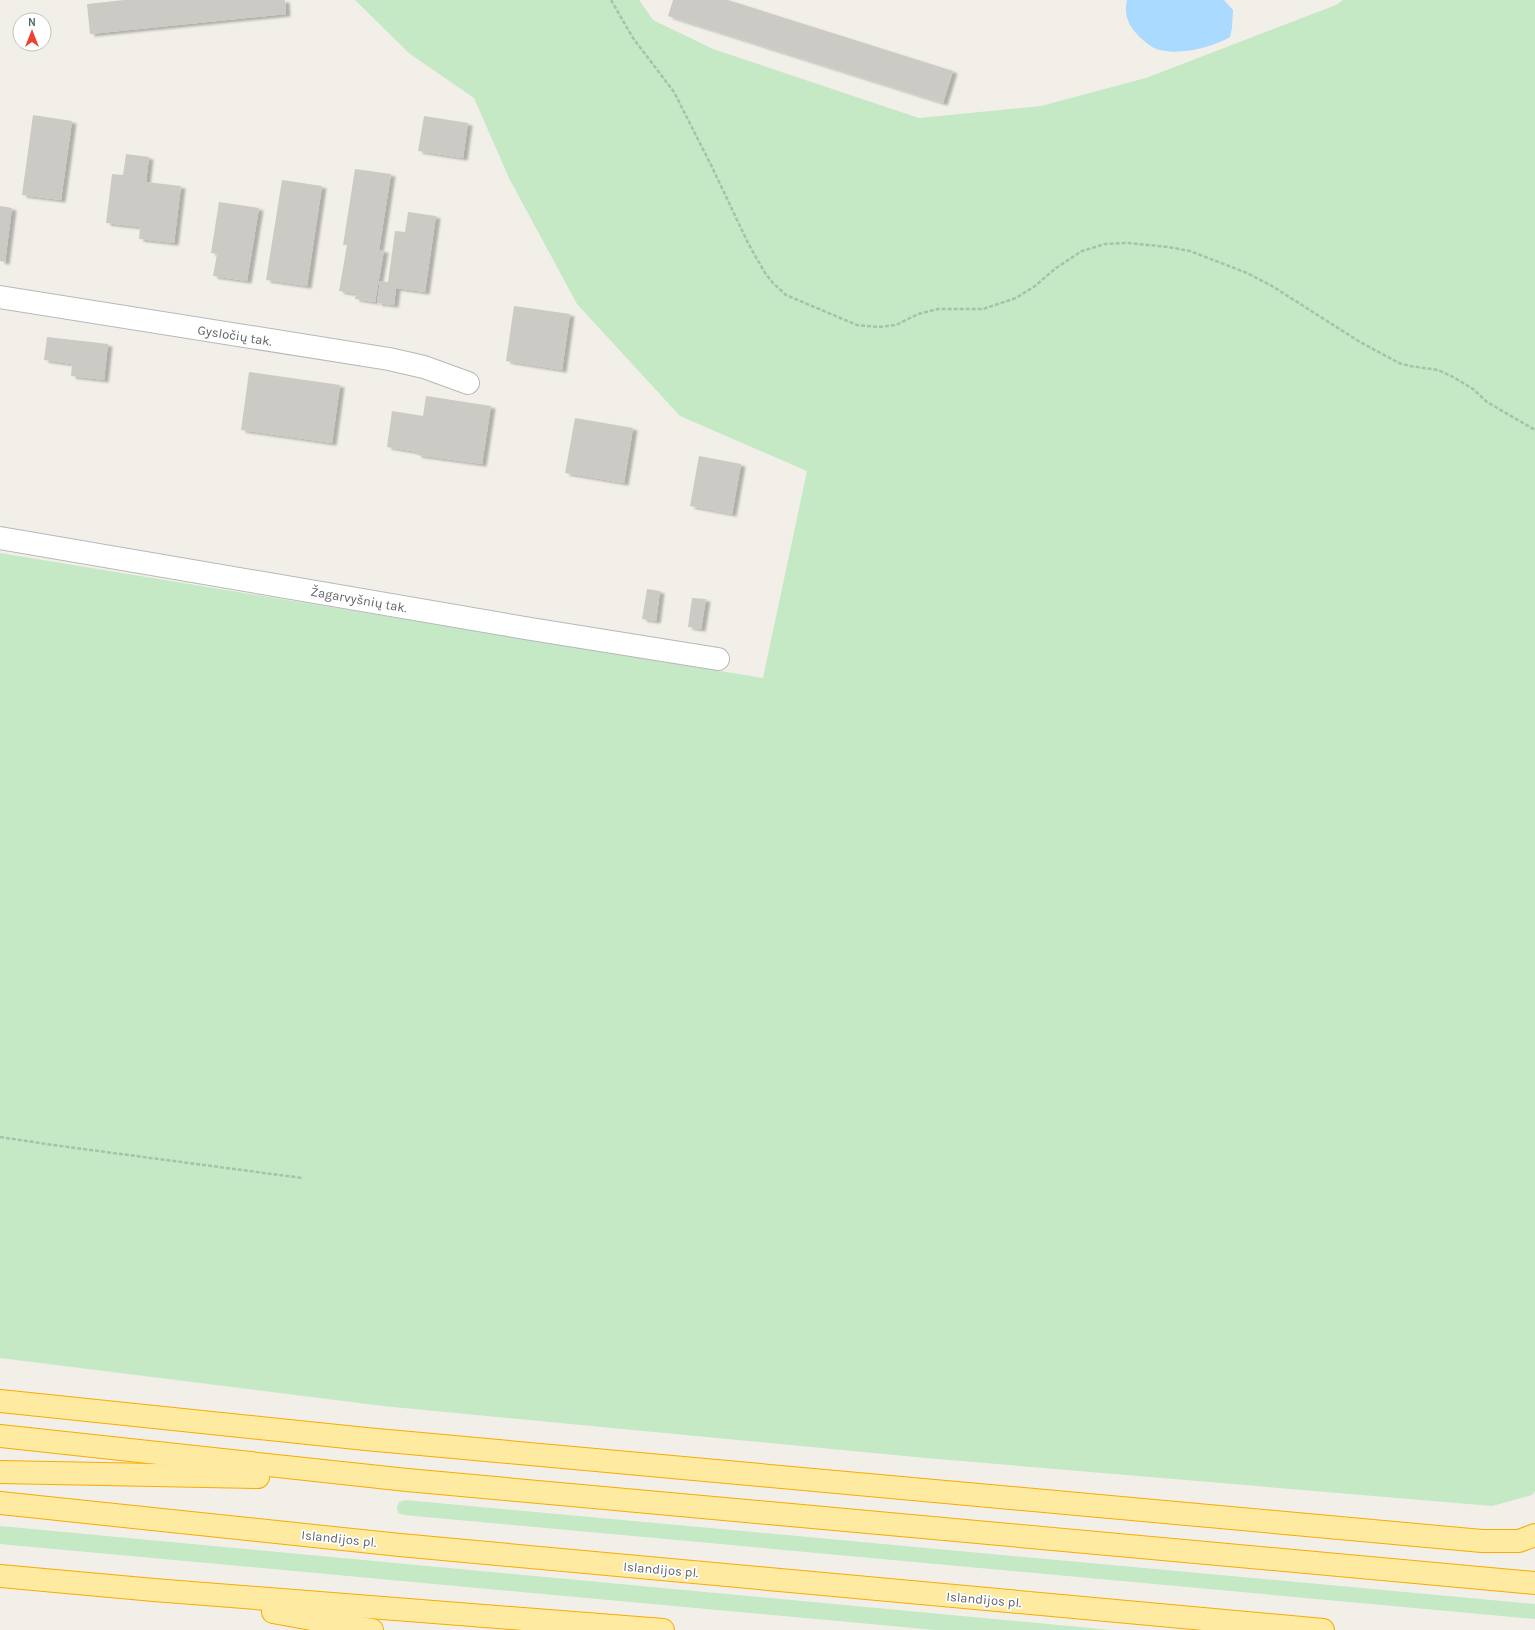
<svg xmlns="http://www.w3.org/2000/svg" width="1535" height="1630" font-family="Karla,sans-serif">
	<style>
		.green { fill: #c5e8c5 }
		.water { fill: #aadaff }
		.building { fill: #cccac5; filter: url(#shadow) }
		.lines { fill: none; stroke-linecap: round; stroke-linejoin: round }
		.minor-casing { stroke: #b5b8bc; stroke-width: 24 }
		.trunk-casing { stroke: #f9ab00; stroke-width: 24 }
		.path { stroke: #9cc7a9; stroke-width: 2.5; stroke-dasharray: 4 2; stroke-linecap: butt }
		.minor { stroke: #fff; stroke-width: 22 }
		.trunk { stroke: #feeaa1; stroke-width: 22 }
		.labels { text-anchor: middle; stroke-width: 3.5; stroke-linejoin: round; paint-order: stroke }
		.street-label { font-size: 13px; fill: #5f6368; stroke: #fff }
	</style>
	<defs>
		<filter id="shadow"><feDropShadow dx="4.5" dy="2.5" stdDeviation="1" flood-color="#0004"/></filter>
	</defs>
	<rect width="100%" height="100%" fill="#f1efe8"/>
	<g class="green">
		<path d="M355,0H639L653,20L713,49L919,118L1041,106L1146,78L1336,5L1343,0H1535V1491L1532,1495L1492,1506L926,1458L383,1406L0,1358V553L763,678L807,471L680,416L577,304L509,178L474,98L410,54Z"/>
		<path d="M405,1500L1535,1604V1619L404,1515L398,1513L397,1507L399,1502Z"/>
		<path d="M0,1526L1111,1630H935L0,1544Z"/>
	</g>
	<path class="water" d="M1127,0H1224L1233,10L1232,28L1230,37C1211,48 1176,57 1154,48C1147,44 1140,38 1135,32C1127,23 1124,11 1127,0Z"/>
	<g class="building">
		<path d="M124,0H285L286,14L90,34L87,4Z"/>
		<path d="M673,0H728L953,71L943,103L668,16Z"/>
		<path d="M33,115L72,121L61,200L22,195Z"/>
		<path d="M424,116L468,123L463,158L418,151Z"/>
		<path d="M126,154L149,157L146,182L181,186L174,243L139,239L140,227L106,223L112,174L123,175Z"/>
		<path d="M355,169L391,174L379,250H384L375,302L355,299L356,294L339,291L347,245H343Z"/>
		<path d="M282,180L322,186L307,286L266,280Z"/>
		<path d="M219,202L259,208L247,281L213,276L217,254L211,253Z"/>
		<path d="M0,206L12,208L5,262L0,261Z"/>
		<path d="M408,212L436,216L425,292L396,288L394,305L377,303L380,281L388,282L395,231L405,232Z"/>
		<path d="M514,306L570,314L562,370L506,361Z"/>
		<path d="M47,337L108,344L104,380L71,376L72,364L44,360Z"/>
		<path d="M249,372L340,385L332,443L241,430Z"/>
		<path d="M426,396L491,406L482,464L417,455L418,452L387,447L392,411L423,416Z"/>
		<path d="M575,418L633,428L624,483L565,473Z"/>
		<path d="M699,456L741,464L732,514L690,506Z"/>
		<path d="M647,589L660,591L656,621L642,619Z"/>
		<path d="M692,598L706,599L701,629L688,627Z"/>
	</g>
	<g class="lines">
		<g class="minor-casing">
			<g id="minor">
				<path d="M0,297L389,359L424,367L468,383"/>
				<path d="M0,538L531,629L718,659"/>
			</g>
		</g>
		<g class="trunk-casing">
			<g id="trunk">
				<path d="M0,1401L366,1439L1482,1541H1519L1535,1535"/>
				<path d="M0,1436L407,1480L1535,1583"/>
				<path d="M0,1472L258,1477"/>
				<path d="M0,1503L400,1545L1323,1630"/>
				<path d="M0,1576L154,1590L663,1630"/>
				<path d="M273,1612L372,1630"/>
			</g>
		</g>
		<g class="path">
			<path d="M611,0L633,38L674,92L712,167L748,243L765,273L773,283L786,295L857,325L878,327L896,325L918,314L938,309H983L1016,298L1035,286L1056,268L1082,251L1105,244L1128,243L1168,247L1190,251L1247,273L1272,286L1360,342L1399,363L1410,366L1438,370L1455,378L1473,389L1487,402L1535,430"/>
			<path d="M0,1137L53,1145L302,1178"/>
		</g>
		<use href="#minor" class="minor"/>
		<use href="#trunk" class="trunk"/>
	</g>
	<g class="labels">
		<g class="street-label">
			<text transform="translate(235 335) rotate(9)" y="5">Gysločių tak.</text>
			<text transform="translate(359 599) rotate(10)" y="5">Žagarvyšnių tak.</text>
			<text transform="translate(339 1538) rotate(6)" y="5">Islandijos pl.</text>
			<text transform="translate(661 1569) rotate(5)" y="5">Islandijos pl.</text>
			<text transform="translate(984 1599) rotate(5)" y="5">Islandijos pl.</text>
		</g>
	</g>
	<g transform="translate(32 32)"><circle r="19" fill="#ffffff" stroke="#bfc1c3"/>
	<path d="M0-3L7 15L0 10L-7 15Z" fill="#ea4335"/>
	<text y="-6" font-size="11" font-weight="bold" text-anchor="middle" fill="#5f6368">N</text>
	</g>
</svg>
